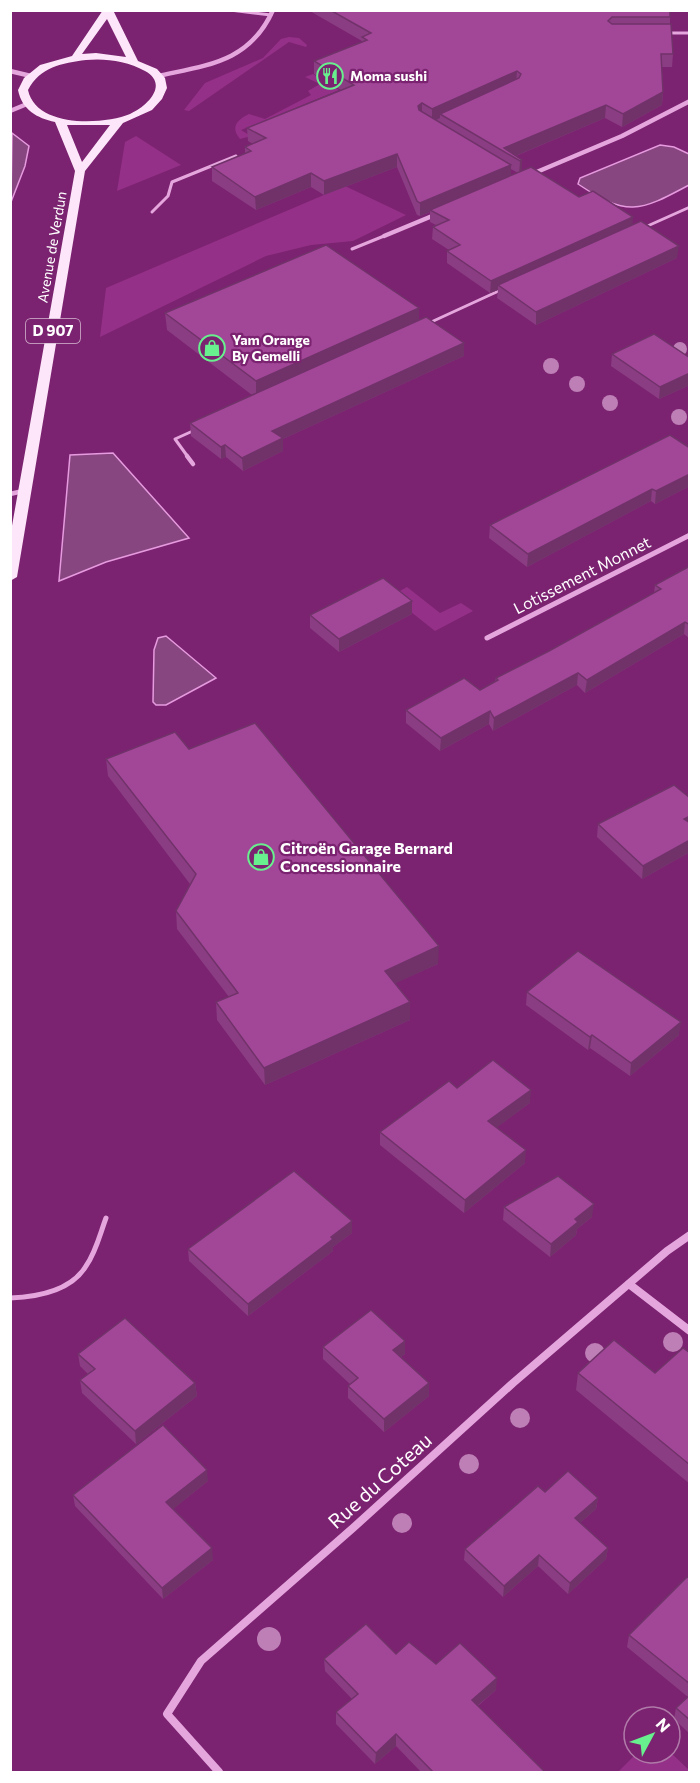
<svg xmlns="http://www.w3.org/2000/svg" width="700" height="1783" font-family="Commissioner,sans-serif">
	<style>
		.green { fill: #953089 }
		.water { fill: #87467f; stroke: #e69adf; stroke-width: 1.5 }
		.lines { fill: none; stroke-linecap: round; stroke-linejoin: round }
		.service-far2 { stroke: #e5a6de; stroke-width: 3 }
		.service-far1 { stroke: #e5a6de; stroke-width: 4.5 }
		.service { stroke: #e5a6de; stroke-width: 5 }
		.minor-far2 { stroke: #e5a6de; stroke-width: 4.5 }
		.minor-far1 { stroke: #e5a6de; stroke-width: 5 }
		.minor { stroke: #e5a6de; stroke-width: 8 }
		.primary { fill: #fde6f9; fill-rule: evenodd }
		.tree { fill: #be7eb6 }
		.wall { fill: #8b3d83; fill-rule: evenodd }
		.shaded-wall { fill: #71326a }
		.building { fill: #a24798; stroke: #71326a; stroke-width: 1.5 }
		.labels { text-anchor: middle; stroke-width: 4.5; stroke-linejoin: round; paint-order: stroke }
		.far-poi-label { font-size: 14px; font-weight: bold; fill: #fff; stroke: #7b2370; text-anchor: start }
		.far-street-label { font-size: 14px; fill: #fff; stroke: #7b2370 }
		.shield { fill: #7b2370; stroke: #d7bdd4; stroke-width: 1.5 }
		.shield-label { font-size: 15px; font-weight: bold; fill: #fff }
		.street-label { font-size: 16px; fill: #fff; stroke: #7b2370 }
		.poi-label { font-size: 16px; font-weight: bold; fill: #fff; stroke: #7b2370; text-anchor: start }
		.near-street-label { font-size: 20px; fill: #fff; stroke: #7b2370 }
	</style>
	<rect width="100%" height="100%" fill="#7b2370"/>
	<g class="green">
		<path d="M289,37L299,38L307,45L306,47L289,42L189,111L184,110L205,83L263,58L281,39Z"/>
		<path d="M313,74L339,90L241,130L251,136L240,139C230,127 237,120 249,114L265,119L311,95L308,91L320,84L305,77Z"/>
		<path d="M136,136L181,165L117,191L125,142Z"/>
		<path d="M345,186L406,215L353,241L311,245L266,256L100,337L106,288Z"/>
		<path d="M407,587L440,613L461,603L473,611L435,631L391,596Z"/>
		<path d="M670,1752L689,1770V1772H618L637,1753Z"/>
	</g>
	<g class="water">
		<path d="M12,133L29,146L25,166L11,202Z"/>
		<path d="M660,145L674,147L689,154V185C639,212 627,217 578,184L580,178Z"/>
		<path d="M113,453L189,538L106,562L59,581L70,455Z"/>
		<path d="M166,636L216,678L166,705H156L153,702L154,650L158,638Z"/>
	</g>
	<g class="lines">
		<g class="service-far2">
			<path d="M230,10L271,15"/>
			<path d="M668,33H690"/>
			<path d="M152,212L168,196L172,182L236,156"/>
			<path d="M643,228L690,207"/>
			<path d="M352,249L384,236"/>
			<path d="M429,323L503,289"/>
			<path d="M188,457L175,439L195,430"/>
		</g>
		<g class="service-far1">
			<path d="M187,456L193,464"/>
			<path d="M10,494L23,491"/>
		</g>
		<path class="service" d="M10,1298C36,1297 71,1291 86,1266C96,1252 100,1234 106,1218"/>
		<g class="minor-far2">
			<path d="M10,71L31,76"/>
			<path d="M158,76C208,65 250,62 273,10"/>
			<path d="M10,111L27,104"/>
			<path d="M532,174L622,136L690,101"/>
			<path d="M384,236L437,214"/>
		</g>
		<path class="minor-far1" d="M487,638L690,535"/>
		<g class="minor">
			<path d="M629,1284L690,1331"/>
			<path d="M219,1772L167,1714L201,1661L353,1528L513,1383L667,1251L690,1235"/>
		</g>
		<path class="primary" d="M103,10H113L138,61L157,69L165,78L167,88L162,99L152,110L123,123L85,171L17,577L10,581V537L75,171L55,122C37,118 22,110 18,90L24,78L40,65L72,56ZM107,19L126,57L96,53L82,54ZM86,60C105,58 127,61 145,71C169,84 148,106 130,114C103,125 36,128 28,90C40,67 62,63 86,60ZM67,125H110L82,162Z"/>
	</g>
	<g class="tree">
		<circle cx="680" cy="349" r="7"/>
		<circle cx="551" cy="366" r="8"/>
		<circle cx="577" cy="384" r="8"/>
		<circle cx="610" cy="403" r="8"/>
		<circle cx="679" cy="417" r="8"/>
		<circle cx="673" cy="1342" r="10"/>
		<circle cx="595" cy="1353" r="10"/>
		<circle cx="520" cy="1418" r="10"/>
		<circle cx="469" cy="1464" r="10"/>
		<circle cx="402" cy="1523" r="10"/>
		<circle cx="269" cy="1639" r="12"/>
	</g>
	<g class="wall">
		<path d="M308,10H670V24L673,54L672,67H661L663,92L662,105L622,127L605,118L516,156L522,160V171L579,197L632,225L677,258L536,325L497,298L498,290L490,293L447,263V251L449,250L432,239L433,227L436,225L430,222V212L420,216L417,215L397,167L324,195L311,187L256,210L212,181V167L245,154V147L253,144L248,141L247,128L341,90L314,74V61L362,42V41ZM511,169L518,173L511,176Z"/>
		<path d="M419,308V321L464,343V356L283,439V451L243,471L226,457L221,459L191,436L190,423L252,395L167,330L165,313Z"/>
		<path d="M612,354L690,358V385L659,399L611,366Z"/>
		<path d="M690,448V486L655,504L651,501L527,567L489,538L490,525Z"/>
		<path d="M690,566V639L684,634L585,693L577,685L493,731L489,724L440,751L406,723V710L480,690L495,681L496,678L549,651L654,593L655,585Z"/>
		<path d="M412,614L339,652L310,628V615Z"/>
		<path d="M189,749L438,964L395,983L410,1020L265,1085L217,1020L216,1002L229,997L177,929L176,911L190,884L108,776L106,759Z"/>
		<path d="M690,798V852L642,879L597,837L598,824Z"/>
		<path d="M527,992L679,1035L630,1076L590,1048L588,1050L526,1005Z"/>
		<path d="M457,1088L530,1103L497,1127L525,1163L464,1213L380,1145V1132Z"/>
		<path d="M504,1207L592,1217L577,1229L576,1235L550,1257L503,1220Z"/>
		<path d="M352,1221V1233L333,1247V1251L248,1316L189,1261L188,1249Z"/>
		<path d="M405,1341V1354L401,1357L429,1383V1396L384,1432L348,1398V1386L350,1384L323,1359V1347Z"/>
		<path d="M690,1353V1484L576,1390L578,1373H655Z"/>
		<path d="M78,1354L195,1383L197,1396L136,1444L82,1393L80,1380L88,1374L80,1366Z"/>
		<path d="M208,1481L173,1509L213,1560L163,1599L75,1506L73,1495Z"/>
		<path d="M545,1492L598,1498L596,1509L580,1523L608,1548L606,1559L568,1594L538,1566L503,1597L464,1560L465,1549Z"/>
		<path d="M690,1579V1734L674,1719L676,1708L688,1697L627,1647L629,1635Z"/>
		<path d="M396,1654L436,1664L496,1690L478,1706L546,1773H422L396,1746L375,1764L336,1724V1712L352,1699L325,1671L324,1659Z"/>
	</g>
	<g class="shaded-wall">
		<path d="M517,71L516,84L440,114V118L432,122V109Z"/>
		<path d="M663,92L662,105L622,127L623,114Z"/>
		<path d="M422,103V116L418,106Z"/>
		<path d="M606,105L605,118L513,157L504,148Z"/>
		<path d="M397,154V167L324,195V181Z"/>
		<path d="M522,160V173L519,174L520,161Z"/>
		<path d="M511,165V178L430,210V212L420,216V203Z"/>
		<path d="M311,173V187L256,210L255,197Z"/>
		<path d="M633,217L632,229L498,285V290L490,293L491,281Z"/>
		<path d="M679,246L677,258L536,325V312Z"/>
		<path d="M419,308V325L256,398V381Z"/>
		<path d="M464,343V356L283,439V451L243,471L242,458L272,431Z"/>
		<path d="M690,373V385L659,399L660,387Z"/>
		<path d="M225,445L226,457L221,459V447Z"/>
		<path d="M690,474V486L655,504L656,491Z"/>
		<path d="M652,489L651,501L527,567L528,554Z"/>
		<path d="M412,601V614L339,652V639Z"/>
		<path d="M685,622L684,634L585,693L587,680Z"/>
		<path d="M578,673L577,685L493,731L494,718Z"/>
		<path d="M490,711L489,724L440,751L441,738Z"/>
		<path d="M690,816V828L684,819Z"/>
		<path d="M690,840V852L642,879L643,866Z"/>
		<path d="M439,946L438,964L385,988V971Z"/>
		<path d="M410,1002V1020L265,1085L264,1068Z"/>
		<path d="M681,1022L679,1035L630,1076L631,1063Z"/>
		<path d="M592,1035L590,1048L588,1050L590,1037Z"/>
		<path d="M531,1090L530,1103L488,1134V1121Z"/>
		<path d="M526,1150L525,1163L464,1213L465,1200Z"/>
		<path d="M594,1204L592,1217L577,1229L576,1235L550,1257L551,1244L575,1219Z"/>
		<path d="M352,1221V1233L333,1247V1251L248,1316V1304Z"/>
		<path d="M405,1341V1354L393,1363V1350Z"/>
		<path d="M195,1383L197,1396L136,1444L135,1431Z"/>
		<path d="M429,1383V1396L384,1432V1419Z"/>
		<path d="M207,1470L208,1481L167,1514L166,1502Z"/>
		<path d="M598,1498L596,1509L573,1529L575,1518Z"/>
		<path d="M212,1548L213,1560L163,1599L162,1588Z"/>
		<path d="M608,1548L606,1559L568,1594L570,1583Z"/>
		<path d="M539,1555L538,1566L503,1597L504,1586Z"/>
		<path d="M497,1678L496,1690L471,1711L472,1700Z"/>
		<path d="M396,1734V1746L375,1764L376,1753Z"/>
	</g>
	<g class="building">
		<path d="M330,10H670V17H612L608,21L612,24H671L673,54H661L663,92L623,114L606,105L504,148L522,160L520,161L440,114L519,78L521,74L517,71L432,109L422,103L418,106L419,110L511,165L420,203L417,201L397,154L324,181L311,173L255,197L212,167L251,151L245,147L266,138L247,128L354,85L314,61L367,40L362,37L371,33Z"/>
		<path d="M531,167L579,197L593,191L633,217L491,281L447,251L460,245L433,227L449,220L430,210Z"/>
		<path d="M641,221L679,246L536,312L498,285Z"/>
		<path d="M326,245L419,308L256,381L165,313Z"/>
		<path d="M426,317L464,343L272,431L283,438L242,458L225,445L221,447L190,423Z"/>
		<path d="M654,334L690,358V373L660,387L612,354Z"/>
		<path d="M670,435L690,448V474L656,491L652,489L528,554L490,525Z"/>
		<path d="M690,566V625L685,622L587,680L578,673L494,718L490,711L441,738L406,710L464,678L480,690L498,680L496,678L549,651L661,589L655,585Z"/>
		<path d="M383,578L412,601L339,639L310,615Z"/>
		<path d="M255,723L439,946L385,971L410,1002L264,1068L216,1002L238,993L176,911L196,874L106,759L175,732L189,749Z"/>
		<path d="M674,785L690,798V816L684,819L690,823V840L643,866L598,824Z"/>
		<path d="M578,951L681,1022L631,1063L592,1035L590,1037L527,992Z"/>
		<path d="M493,1060L531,1090L488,1121L526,1150L465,1200L380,1132L449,1081L457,1088Z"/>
		<path d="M294,1171L352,1221L331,1237L333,1239L248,1304L188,1249Z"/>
		<path d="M558,1176L594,1204L575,1219L578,1222L551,1244L504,1207Z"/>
		<path d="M371,1310L405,1341L393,1350L429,1383L384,1419L348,1386L358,1378L323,1347Z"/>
		<path d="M125,1318L195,1383L135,1431L80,1380L95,1369L78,1354Z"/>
		<path d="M614,1340L655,1373L683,1348L690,1353V1465L578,1373Z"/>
		<path d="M163,1425L207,1470L166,1502L212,1548L162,1588L73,1495Z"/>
		<path d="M568,1471L598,1498L575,1518L608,1548L570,1583L539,1555L504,1586L465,1549L538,1486L545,1492Z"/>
		<path d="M687,1577L690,1579V1684L629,1635Z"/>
		<path d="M366,1624L396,1654L409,1642L436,1664L460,1643L497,1678L472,1700L546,1773H434L396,1734L376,1753L336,1712L358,1694L324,1659Z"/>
		<path d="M690,1695V1720L676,1708Z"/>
	</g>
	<defs>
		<g id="restaurant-ring" transform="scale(1.35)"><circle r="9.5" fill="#7b2370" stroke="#69f08e" stroke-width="1.5"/><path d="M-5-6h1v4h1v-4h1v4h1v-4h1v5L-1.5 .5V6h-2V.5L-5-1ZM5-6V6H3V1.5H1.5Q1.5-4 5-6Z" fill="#69f08e"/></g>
		<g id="shop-ring" transform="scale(1.35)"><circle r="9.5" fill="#7b2370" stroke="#69f08e" stroke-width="1.5"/><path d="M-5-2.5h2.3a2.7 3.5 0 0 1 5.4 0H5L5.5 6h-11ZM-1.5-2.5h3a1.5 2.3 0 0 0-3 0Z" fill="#69f08e"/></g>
	</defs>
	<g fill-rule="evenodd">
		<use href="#restaurant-ring" x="330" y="76"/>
		<use href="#shop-ring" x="212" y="348"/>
		<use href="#shop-ring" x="261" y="857"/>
	</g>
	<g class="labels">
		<g class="far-poi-label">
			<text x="350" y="81">Moma sushi</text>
			<text x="232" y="345">Yam Orange<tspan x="232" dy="16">By Gemelli</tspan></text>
		</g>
		<g class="far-street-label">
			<text transform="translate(52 247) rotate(-80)" y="5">Avenue de Verdun</text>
		</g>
		<rect class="shield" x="26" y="319" width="54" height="24" rx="4.5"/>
		<g class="shield-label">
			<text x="53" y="336">D 907</text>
		</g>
		<g class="street-label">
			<text transform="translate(582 575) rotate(-27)" y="6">Lotissement Monnet</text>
		</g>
		<g class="poi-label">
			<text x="280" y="854">Citroën Garage Bernard<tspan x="280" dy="18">Concessionnaire</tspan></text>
		</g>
		<g class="near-street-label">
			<text transform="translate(380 1481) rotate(-42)" y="7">Rue du Coteau</text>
		</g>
	</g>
	<rect width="700" height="1783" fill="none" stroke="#ffffff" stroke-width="24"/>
	<g transform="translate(652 1735) rotate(49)"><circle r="28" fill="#7b2370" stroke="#b07ba9" stroke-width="1.5"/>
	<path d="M0-4.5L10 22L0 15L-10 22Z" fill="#69f08e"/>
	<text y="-9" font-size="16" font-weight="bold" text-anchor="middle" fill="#ffffff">N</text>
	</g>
</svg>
